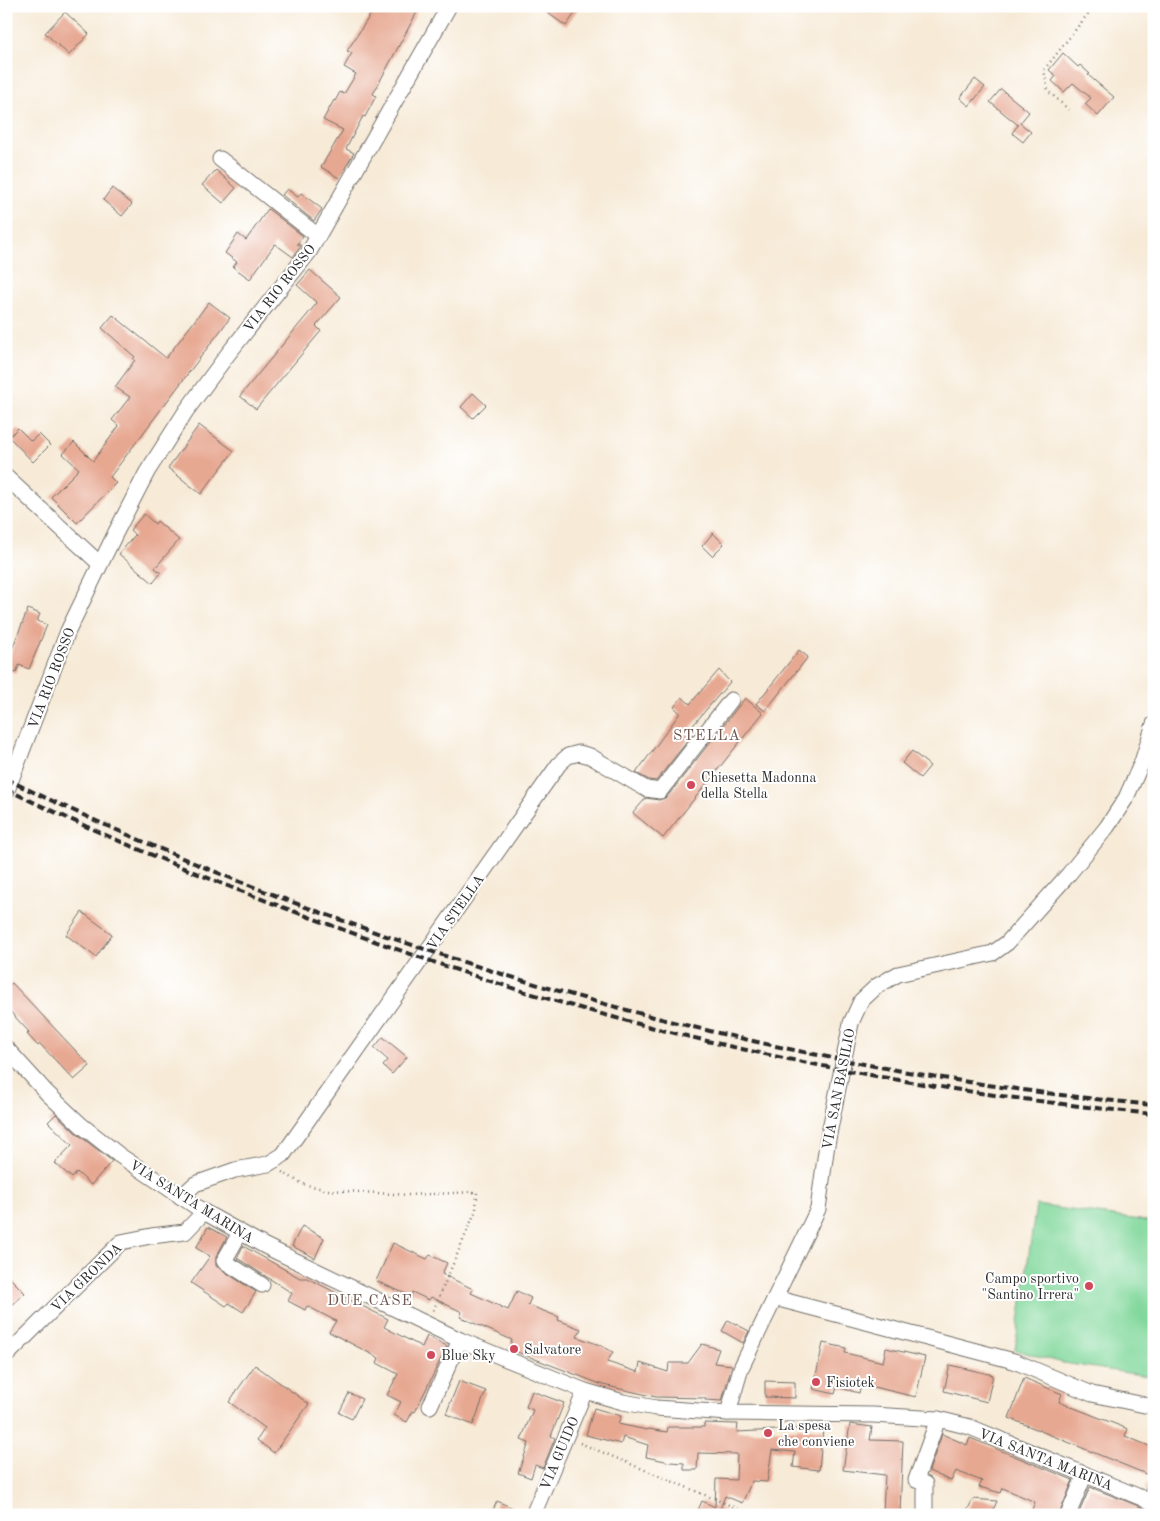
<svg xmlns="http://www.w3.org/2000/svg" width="1160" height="1521" font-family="'Old Standard TT',serif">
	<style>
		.green { fill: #82d89c; stroke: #568264 }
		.building { fill: #e7a892 }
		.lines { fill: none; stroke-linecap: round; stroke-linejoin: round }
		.minor-casing { stroke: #726e68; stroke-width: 17 }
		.path { stroke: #726e68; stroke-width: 2.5; stroke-dasharray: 1 4; stroke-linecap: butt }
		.minor { stroke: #fff; stroke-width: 15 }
		.rail { stroke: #2b2b2b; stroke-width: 4; stroke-dasharray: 8 4; stroke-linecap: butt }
		.poi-dot { fill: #d1495b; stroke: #fff; stroke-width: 2 }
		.labels { text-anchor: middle; stroke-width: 4; stroke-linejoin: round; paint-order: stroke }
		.street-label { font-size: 14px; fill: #2b2b2b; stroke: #fff }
		.poi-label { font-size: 14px; fill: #2b2b2b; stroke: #fff; text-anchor: start }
		.neighbourhood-label { font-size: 15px; letter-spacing: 1px; fill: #6d574f; stroke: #fff }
	</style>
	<rect width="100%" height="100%" fill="#fff"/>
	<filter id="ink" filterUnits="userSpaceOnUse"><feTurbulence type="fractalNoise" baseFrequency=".02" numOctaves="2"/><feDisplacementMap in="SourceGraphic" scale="10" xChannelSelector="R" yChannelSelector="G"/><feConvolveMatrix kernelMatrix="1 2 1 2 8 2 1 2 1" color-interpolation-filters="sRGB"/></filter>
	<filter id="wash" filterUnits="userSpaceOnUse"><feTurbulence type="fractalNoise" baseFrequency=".0096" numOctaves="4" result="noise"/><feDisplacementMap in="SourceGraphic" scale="20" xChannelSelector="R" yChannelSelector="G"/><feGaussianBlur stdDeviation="1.12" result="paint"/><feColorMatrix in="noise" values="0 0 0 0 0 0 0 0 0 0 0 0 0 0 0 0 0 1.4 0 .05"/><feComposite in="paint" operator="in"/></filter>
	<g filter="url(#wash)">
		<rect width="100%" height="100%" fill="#f7ebd8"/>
		<path class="green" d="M1036,1205L1154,1222V1377L1063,1363L1015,1350Z"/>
		<g id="blocks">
			<g class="building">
				<path d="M376,6H406L417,12L373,94L376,96L365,117L363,116L346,149L354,153L339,178L321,167L343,130L323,120L334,100L335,101L340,92L344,94L356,74L344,67L352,53L347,51Z"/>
				<path d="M538,6H580L566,26Z"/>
				<path d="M65,12L89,34L69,55L45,33Z"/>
				<path d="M1063,53L1078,67L1080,65L1090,74L1088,75L1114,97L1098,116L1085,104L1091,98L1073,83L1064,92L1052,81L1056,76L1049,70Z"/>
				<path d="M975,79L985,87L969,106L960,98Z"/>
				<path d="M1001,89L1029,112L1020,123L1031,132L1023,142L1012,133L1018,125L990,102Z"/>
				<path d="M216,170L236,188L223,203L202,185Z"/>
				<path d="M112,188L132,204L122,216L103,200Z"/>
				<path d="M287,189L298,197L301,193L322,209L314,221L282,195Z"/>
				<path d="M268,209L303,236L297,244L301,246L293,257L275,244L250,279L233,267L237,262L225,253L238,234L246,240Z"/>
				<path d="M310,270L341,297L316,326L321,331L256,409L240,396L317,303L297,285Z"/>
				<path d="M209,302L230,318L110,477L116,483L77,523L51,497L79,469L63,454L74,442L93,461L119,426L112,420L130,397L115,387L135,360L133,359L135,357L102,328L113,315L166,358Z"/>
				<path d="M473,393L486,405L473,418L461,407Z"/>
				<path d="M199,425L234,451L201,494L168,468Z"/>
				<path d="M18,428L31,441L39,434L50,445L33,462L9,437Z"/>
				<path d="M144,514L155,524L157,521L179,540L155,568L161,573L153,583L119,554L135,535L130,530Z"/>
				<path d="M713,533L724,544L712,556L702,546Z"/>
				<path d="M28,609L40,614L37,621L47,625L29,669L19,665L16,673L6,669V664Z"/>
				<path d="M799,650L808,657L765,711L756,704Z"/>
				<path d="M719,670L730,682L688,731L693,734L656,781L649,780L636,773L680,713L674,707L682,697L690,704Z"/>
				<path d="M745,698L763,713L663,838L633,813L646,798L659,800L667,797Z"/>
				<path d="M912,751L930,766L920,778L902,763Z"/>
				<path d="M82,912L112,934L96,957L66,935Z"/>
				<path d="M12,983L90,1066L74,1080L40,1044L38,1046L27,1034L29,1032L6,1007V989Z"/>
				<path d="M383,1037L407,1057L392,1074L383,1066L388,1060L374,1048Z"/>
				<path d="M56,1114L75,1132L112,1161L91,1185L77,1172L72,1178L55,1163L72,1145L48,1122Z"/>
				<path d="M302,1226L324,1238L315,1258L292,1246Z"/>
				<path d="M208,1227L227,1237L216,1257V1266L256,1292L243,1312L229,1303L226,1306L191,1283L210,1256L196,1248Z"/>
				<path d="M393,1243L427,1259L430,1255L447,1263L442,1274L473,1289L471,1293L508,1310L517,1291L531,1298L528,1305L559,1317L558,1320L581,1329L577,1337L600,1345L613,1352L607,1362L638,1372L640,1363L668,1372L669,1363H688L702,1344L719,1349L714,1363L732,1365L722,1401L705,1400V1398L656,1397L603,1385L509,1349L512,1340L460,1317L462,1312L431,1297L429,1300L412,1292L411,1296L376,1281Z"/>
				<path d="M243,1246L300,1278H307L388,1319L384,1327L422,1347L427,1336L447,1346L415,1412L413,1411L407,1422L394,1415L401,1402L387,1395L398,1374L377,1363L379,1358L329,1332L336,1321L307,1306L305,1310L288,1301L292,1293L237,1258Z"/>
				<path d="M6,1274L25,1293L6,1311Z"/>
				<path d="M728,1320L749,1331L743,1343L722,1331Z"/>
				<path d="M823,1343L846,1348L845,1353L883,1362L886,1348L925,1357L916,1397L861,1384L859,1393L837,1387L835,1394L813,1389Z"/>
				<path d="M255,1365L309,1404L274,1453L257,1440L265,1428L229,1402Z"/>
				<path d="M950,1365L993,1375L987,1402L944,1391Z"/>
				<path d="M1024,1378L1062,1394L1059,1402L1128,1429L1125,1436L1154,1448V1493L1145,1489L1151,1476L1009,1418Z"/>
				<path d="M459,1381L486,1391L473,1425L446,1414Z"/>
				<path d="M765,1381L795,1382V1398L765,1397Z"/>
				<path d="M532,1391L564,1403L551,1436L555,1438L543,1468L535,1465L531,1478L518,1473L529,1443L521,1440L533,1410L526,1407Z"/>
				<path d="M349,1393L362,1399L352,1419L339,1413Z"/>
				<path d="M594,1408L621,1416L618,1424L647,1430L648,1429L667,1432L668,1427H704V1423L738,1424L737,1432L797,1429V1427L823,1429L819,1470L793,1467L795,1452L772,1450L767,1482L752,1481L742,1503L725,1496L720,1509L734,1515H696L702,1501L715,1507L716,1479L736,1480L737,1454L698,1453L697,1470H684V1463L670,1462L646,1457L648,1445L623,1437L621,1444L586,1435Z"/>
				<path d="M850,1424L872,1427L870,1440L903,1441L900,1513L883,1511L885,1475L843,1470Z"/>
				<path d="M942,1434L967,1445L970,1438L1073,1480L1059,1515H1030L1035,1502L1003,1488L1001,1493L979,1487L982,1481L956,1471L951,1481L929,1471Z"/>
				<path d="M1090,1487L1154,1512V1515H1078Z"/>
				<path d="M973,1499L997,1501L991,1515H978L967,1511Z"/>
				<path d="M497,1501L524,1513V1515H491Z"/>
			</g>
		</g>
	</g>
	<g filter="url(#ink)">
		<use href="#blocks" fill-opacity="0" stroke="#726e68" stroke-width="1"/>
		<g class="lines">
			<g class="minor-casing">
				<g id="minor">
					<path d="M220,159L318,236"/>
					<path d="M6,477L100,564"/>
					<path d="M6,793L68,631L116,532L147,472L186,411L228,354L309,252L449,6"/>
					<path d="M6,1048L47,1093L81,1125L119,1155L204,1212L265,1246L460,1340L585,1391L623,1402L656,1408L728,1413L873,1415L938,1419L970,1427L1154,1503"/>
					<path d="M181,1197L195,1184L235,1170L268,1164L283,1155L559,764L568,756L579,753L590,756L646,789L660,791L731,700"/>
					<path d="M240,1233L224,1261L262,1285"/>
					<path d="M775,1298L1014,1361L1092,1394L1154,1407"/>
					<path d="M6,1356L121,1242L151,1236L185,1232L204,1212"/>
					<path d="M430,1406L460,1340"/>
					<path d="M728,1413L741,1368L818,1209L827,1144L851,1023L861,1001L877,986L898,974L993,953L1007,943L1068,875L1107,827L1126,798L1142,762L1154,724"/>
					<path d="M925,1514V1484L916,1480L938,1419"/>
					<path d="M533,1515L585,1391"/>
					<path d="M1068,1515L1085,1474"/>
				</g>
			</g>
			<g class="path">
				<path d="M1069,110L1048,91L1044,70L1094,6"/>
				<path d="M282,1172L303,1184L328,1190L409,1195L477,1192L476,1210L433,1311"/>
				<path d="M580,1443L753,1515"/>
			</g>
			<use href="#minor" class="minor"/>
			<g class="rail">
				<path d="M6,779C366,952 756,1068 1154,1105"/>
				<path d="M6,789C111,840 219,884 328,924C398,950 468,975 539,996C739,1056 946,1094 1154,1114"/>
			</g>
		</g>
	</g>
	<g class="poi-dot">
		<circle cx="691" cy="785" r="5"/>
		<circle cx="1089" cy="1286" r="5"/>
		<circle cx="514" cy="1349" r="5"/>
		<circle cx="431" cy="1355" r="5"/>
		<circle cx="816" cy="1382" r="5"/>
		<circle cx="768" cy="1433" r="5"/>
	</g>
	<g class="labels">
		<g class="street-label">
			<text transform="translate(279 288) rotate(-52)" y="5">VIA RIO ROSSO</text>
			<text transform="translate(51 678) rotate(-69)" y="5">VIA RIO ROSSO</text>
			<text transform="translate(455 912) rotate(-55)" y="5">VIA STELLA</text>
			<text transform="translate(838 1089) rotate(-79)" y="5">VIA SAN BASILIO</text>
			<text transform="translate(192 1201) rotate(32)" y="5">VIA SANTA MARINA</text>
			<text transform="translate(86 1277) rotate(-44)" y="5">VIA GRONDA</text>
			<text transform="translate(559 1453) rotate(-67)" y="5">VIA GUIDO</text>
			<text transform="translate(1046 1459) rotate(22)" y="5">VIA SANTA MARINA</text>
		</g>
		<g class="poi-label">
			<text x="701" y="782">Chiesetta Madonna<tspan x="701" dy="16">della Stella</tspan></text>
			<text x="1079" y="1283" text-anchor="end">Campo sportivo<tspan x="1079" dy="16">"Santino Irrera"</tspan></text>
			<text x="524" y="1354">Salvatore</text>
			<text x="441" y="1360">Blue Sky</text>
			<text x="826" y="1387">Fisiotek</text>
			<text x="778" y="1430">La spesa<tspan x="778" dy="16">che conviene</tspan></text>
		</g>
		<g class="neighbourhood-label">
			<text x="707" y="740">STELLA</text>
			<text x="370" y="1305">DUE CASE</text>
		</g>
	</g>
	<rect width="1160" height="1521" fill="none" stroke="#fff" stroke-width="25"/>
</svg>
